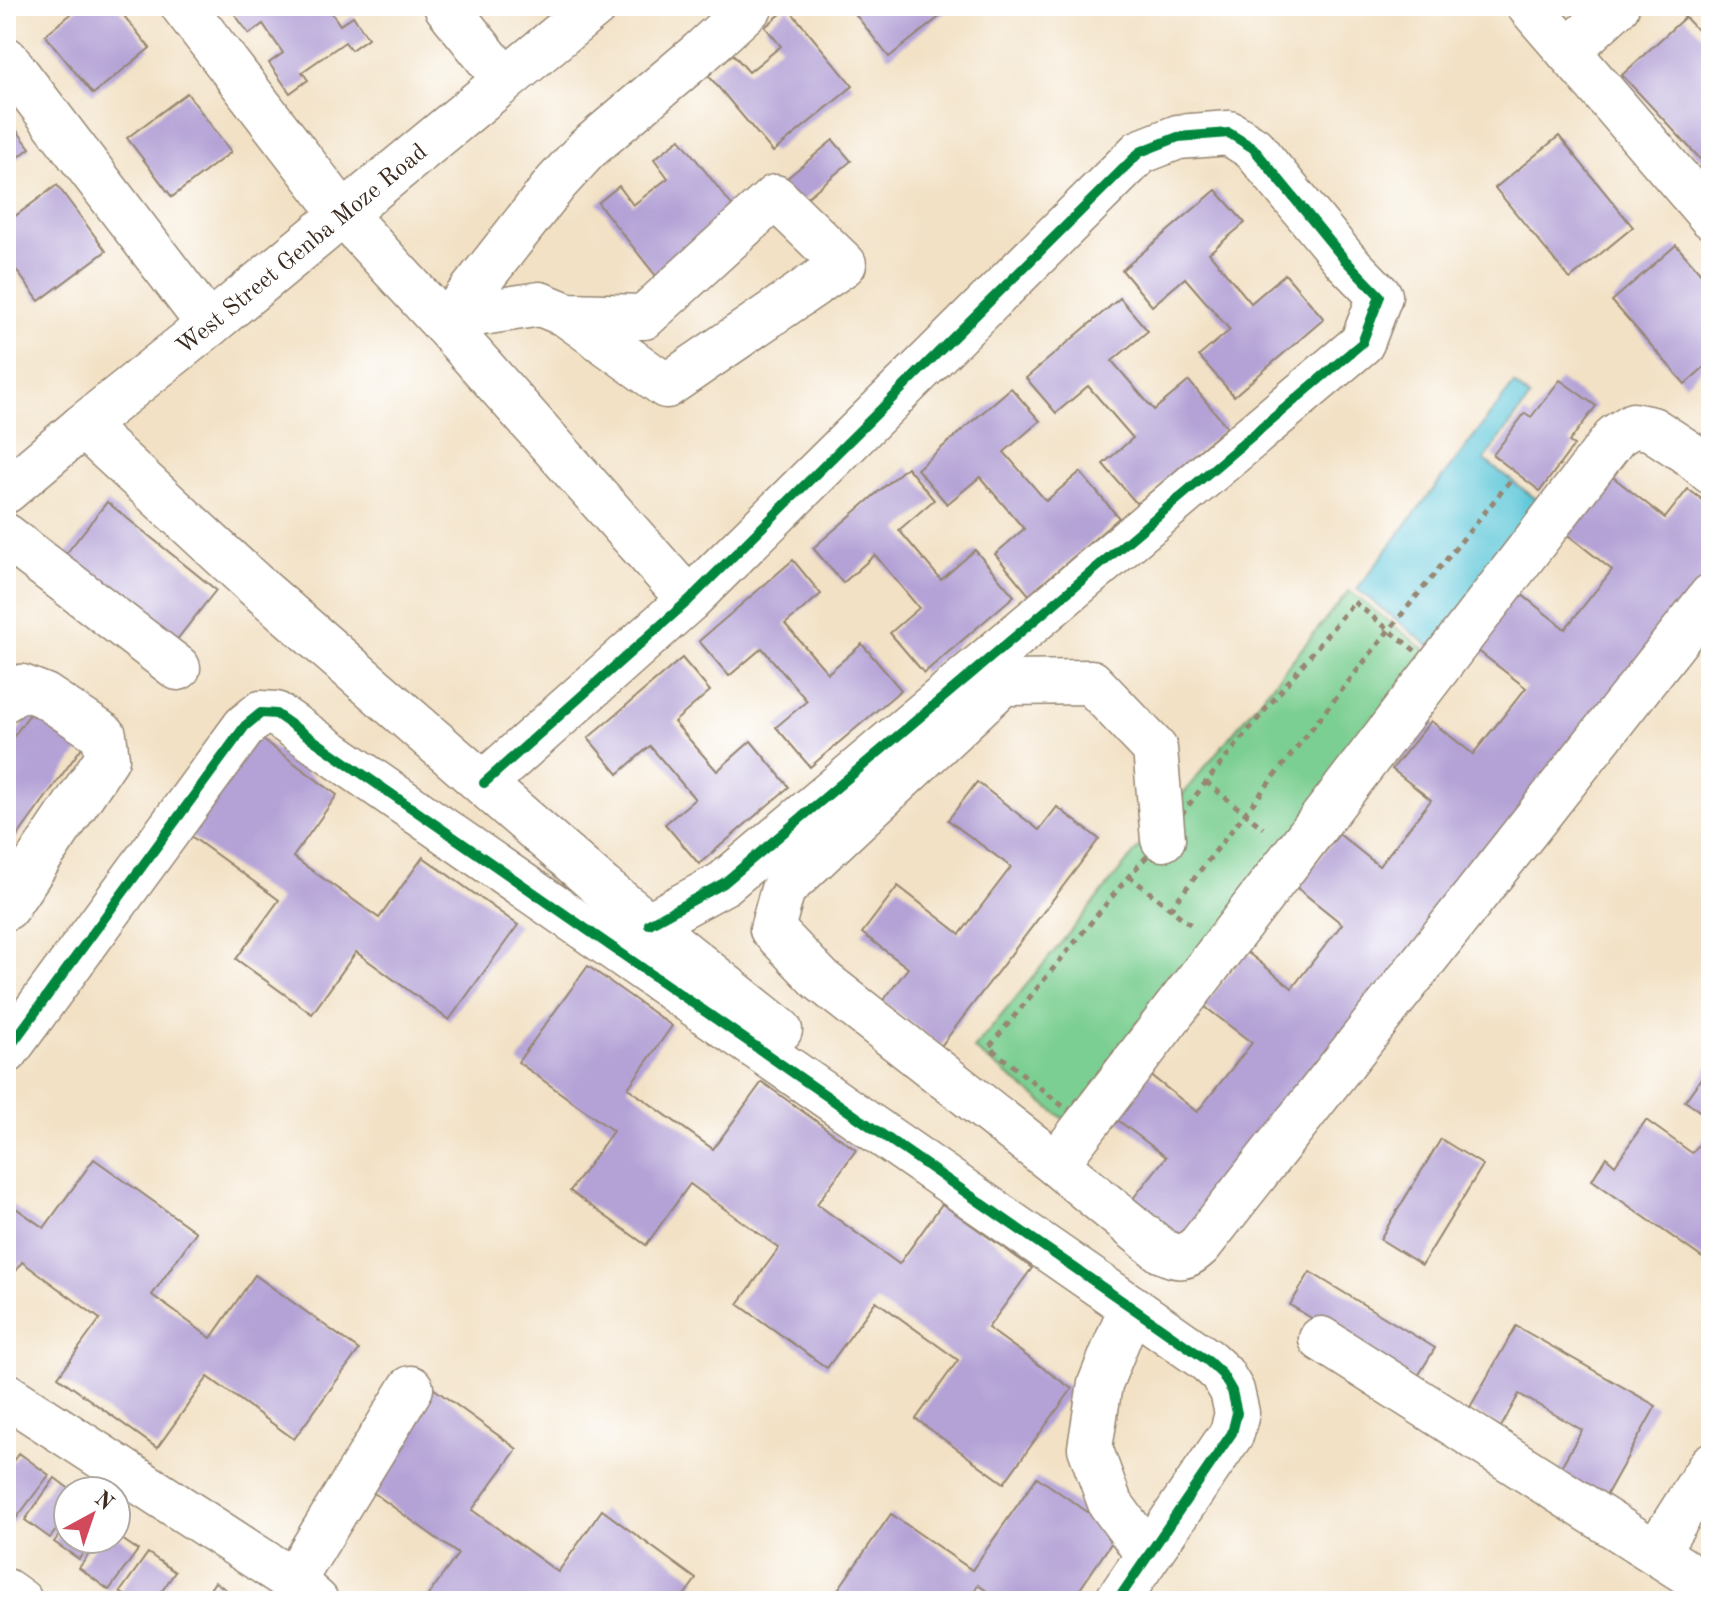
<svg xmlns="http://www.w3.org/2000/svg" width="1717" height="1607" font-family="'Old Standard TT',serif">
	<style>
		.green { fill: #7bcf92; stroke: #5b7c58; stroke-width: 2 }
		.water { fill: #5ec7d9; stroke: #4c787c; stroke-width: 2 }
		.building { fill: #b4a2d6 }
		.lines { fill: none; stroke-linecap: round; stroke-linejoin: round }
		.minor-casing { stroke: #968672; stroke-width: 47 }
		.path { stroke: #968672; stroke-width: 5; stroke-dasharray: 6 6; stroke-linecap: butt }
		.minor { stroke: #fff; stroke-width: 44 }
		.cycleway-casing { stroke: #fff; stroke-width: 15 }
		.cycleway { stroke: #00873e; stroke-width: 10 }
		.labels { text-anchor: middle; stroke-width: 6; stroke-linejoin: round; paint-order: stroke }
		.street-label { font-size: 24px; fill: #3b2a1e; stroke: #fff }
	</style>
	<rect width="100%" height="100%" fill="#fff"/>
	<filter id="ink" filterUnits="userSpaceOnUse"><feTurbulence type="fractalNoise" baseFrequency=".0125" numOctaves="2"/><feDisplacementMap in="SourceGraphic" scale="16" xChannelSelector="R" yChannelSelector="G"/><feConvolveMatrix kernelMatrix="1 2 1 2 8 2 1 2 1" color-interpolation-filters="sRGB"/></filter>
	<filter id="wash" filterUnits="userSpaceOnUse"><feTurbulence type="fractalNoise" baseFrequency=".006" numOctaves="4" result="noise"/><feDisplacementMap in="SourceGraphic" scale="32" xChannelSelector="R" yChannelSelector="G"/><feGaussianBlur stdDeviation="1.8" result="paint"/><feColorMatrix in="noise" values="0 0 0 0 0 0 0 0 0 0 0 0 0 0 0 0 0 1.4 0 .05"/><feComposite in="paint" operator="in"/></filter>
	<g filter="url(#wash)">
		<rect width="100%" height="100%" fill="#f2e1c5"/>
		<path class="green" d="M1349,591L1436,658L1073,1126L974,1049Z"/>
		<path class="water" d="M1514,384L1530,398L1484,460L1543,504L1437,652L1357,589Z"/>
		<g id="blocks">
			<g class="building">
				<path d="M81,6H116L150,48L93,94L45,35Z"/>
				<path d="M229,6H247L249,9L253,6H327L340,25L353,16L368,38L351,50L345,42L302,72L308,80L290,93L269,63L283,53L263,24L249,34Z"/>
				<path d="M849,6H953L889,57Z"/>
				<path d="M788,8L853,86L773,152L708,75L733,54L749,72L781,46L765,27Z"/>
				<path d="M1685,17L1711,45V157L1704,163L1622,75Z"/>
				<path d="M187,93L231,152L172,197L127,138Z"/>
				<path d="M6,116L30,148L6,167Z"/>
				<path d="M1559,136L1633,227L1570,279L1495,188Z"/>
				<path d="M680,139L741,217L660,281L598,203L619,186L633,205L668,178L654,159Z"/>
				<path d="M833,140L851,161L798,205L780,184Z"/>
				<path d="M57,185L106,251L39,301L6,256V223Z"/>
				<path d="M1216,190L1245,223L1209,253L1251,303L1285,274L1324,319L1234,396L1199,356L1230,330L1185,278L1152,306L1122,270Z"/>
				<path d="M1676,245L1711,285V361L1685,384L1612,301Z"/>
				<path d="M1120,298L1148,331L1112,361L1154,410L1189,381L1227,427L1137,504L1103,464L1133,438L1088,386L1056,413L1026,378Z"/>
				<path d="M1560,380L1596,406L1569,442L1574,445L1540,491L1493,455L1525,413L1531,417Z"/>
				<path d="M1011,388L1040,421L1004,452L1046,501L1080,472L1119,518L1029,595L995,554L1024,529L980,477L947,504L917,469Z"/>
				<path d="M907,467L934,500L899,530L941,580L975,550L1014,596L924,673L890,633L919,608L875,555L843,583L813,548Z"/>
				<path d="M1604,470L1665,518L1688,489L1711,506V572L1181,1240L1131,1201L1166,1157L1115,1118L1149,1074L1197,1112L1252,1043L1204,1006L1247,952L1292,988L1342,924L1296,887L1339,834L1379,866L1431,800L1392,769L1431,721L1473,754L1526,688L1472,646L1516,590L1565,629L1612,570L1558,527Z"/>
				<path d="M107,502L216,590L171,647L62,559Z"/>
				<path d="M793,560L821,594L785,624L828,673L862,644L901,690L810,767L776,727L807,701L762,648L729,676L699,641Z"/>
				<path d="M682,658L710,691L674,722L717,771L751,741L789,787L699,864L665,824L695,799L650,746L618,774L588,738Z"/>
				<path d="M35,707L85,743L6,852V747Z"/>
				<path d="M255,734L337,795L293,857L379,918L423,857L518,925L449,1020L356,952L312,1014L236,959L279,900L184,831Z"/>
				<path d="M977,782L1039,830L1057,807L1099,839L941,1046L883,1001L908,968L862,933L898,886L960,934L1011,867L948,820Z"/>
				<path d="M588,966L672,1026L628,1088L713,1149L762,1082L856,1150L817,1204L899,1264L942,1204L1032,1268L988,1328L1072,1389L1004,1483L916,1419L958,1360L876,1301L827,1368L738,1304L779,1248L690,1184L646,1245L570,1191L613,1131L518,1062Z"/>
				<path d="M1711,1064V1119L1685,1101Z"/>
				<path d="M1646,1120L1692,1153L1711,1129V1264L1592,1180L1606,1157L1615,1165Z"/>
				<path d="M1441,1139L1483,1165L1422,1265L1380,1239Z"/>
				<path d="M94,1159L196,1232L152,1295L211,1338L255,1275L359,1350L294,1439L208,1377L157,1448L58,1377L100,1319L22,1262L6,1284V1201L44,1228Z"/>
				<path d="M1310,1272L1435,1348L1415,1381L1290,1305Z"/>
				<path d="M1516,1326L1656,1406L1604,1499L1558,1472L1582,1430L1519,1394L1501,1427L1469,1409Z"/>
				<path d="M433,1388L517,1449L472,1510L558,1572L602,1510L696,1579L680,1601H424L458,1554L363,1485Z"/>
				<path d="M19,1453L49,1475L12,1524L6,1520V1470Z"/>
				<path d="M1037,1477L1118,1533L1072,1601H1001L978,1585L967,1601H830L891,1514L972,1570Z"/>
				<path d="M55,1478L72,1491H68V1515L50,1538L25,1520Z"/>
				<path d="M68,1523V1539H93L79,1559L54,1542Z"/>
				<path d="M116,1535L138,1550L109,1590L79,1568L100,1539H116Z"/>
				<path d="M148,1553L175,1572L155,1601H134L120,1592Z"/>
				<path d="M215,1582L243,1601H202Z"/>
			</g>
		</g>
	</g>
	<g filter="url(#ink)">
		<use href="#blocks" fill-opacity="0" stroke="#968672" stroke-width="2"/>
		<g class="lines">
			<g class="minor-casing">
				<g id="minor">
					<path d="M183,6L343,214L445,325L689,600"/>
					<path d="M446,6L505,80"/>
					<path d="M1529,6L1711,217"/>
					<path d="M1568,51L1617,6"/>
					<path d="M6,59L209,325"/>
					<path d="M450,318L540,304L567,315L644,317L775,197L844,264L666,386L567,315"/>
					<path d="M445,325L556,183L587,149L700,53L751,6"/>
					<path d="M83,426L253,583L603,888L780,1030"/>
					<path d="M1711,472L1690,454L1652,429L1633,425L1616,436L1056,1164L1162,1251C1180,1259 1185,1259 1200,1245L1711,596"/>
					<path id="s1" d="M6,491L83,426L209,325L595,6"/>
					<path d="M6,536L178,668"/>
					<path d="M6,699L22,687L45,696L104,735L107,758L6,908"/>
					<path d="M484,783L689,600L1140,152L1178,137L1229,133L1253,148L1345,260L1380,296L1362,343L724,883L649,924"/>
					<path d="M6,1052L245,726L261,713L276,714L1131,1307L1208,1361L1222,1374L1232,1391L1237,1413L1232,1433L1117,1601"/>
					<path d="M1056,1164L821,980L772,929L783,889L1003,683L1091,682L1155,749L1163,839"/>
					<path d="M1131,1307L1100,1384L1090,1448L1110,1503L1148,1555"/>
					<path d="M1321,1339L1711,1588"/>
					<path d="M6,1395L293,1581L316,1601"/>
					<path d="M1656,1552L1711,1465"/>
					<path d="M293,1581L411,1388"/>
					<path d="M6,1591L20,1601"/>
				</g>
			</g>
			<g class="path">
				<path d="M1354,602L1423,657L1069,1111L989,1047L1129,876L1163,839L1206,782Z"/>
				<path d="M1206,782L1263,828"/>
				<path d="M1129,876L1191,925"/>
				<path d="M1170,909L1389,630L1511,480"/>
			</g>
			<use href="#minor" class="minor"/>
			<g class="cycleway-casing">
				<g id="cycleway">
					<path d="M484,783L689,600L1140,152L1178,137L1229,133L1253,148L1345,260L1380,296L1362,343L724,883L649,924"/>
					<path d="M6,1052L245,726L261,713L276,714L1131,1307L1208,1361L1222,1374L1232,1391L1237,1413L1232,1433L1117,1601"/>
				</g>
			</g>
			<use href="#cycleway" class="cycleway"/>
		</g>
	</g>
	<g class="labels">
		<g class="street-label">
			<text dy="8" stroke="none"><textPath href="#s1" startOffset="382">West Street Genba Moze Road</textPath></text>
		</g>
	</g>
	<rect width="1717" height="1607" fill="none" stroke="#fff" stroke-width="32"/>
	<g transform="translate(92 1515) rotate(40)"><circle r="38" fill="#ffffff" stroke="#b1aaa5" stroke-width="2"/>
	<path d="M0-6L14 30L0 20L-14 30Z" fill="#d1495b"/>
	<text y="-12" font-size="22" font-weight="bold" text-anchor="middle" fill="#3b2a1e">N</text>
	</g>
</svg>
